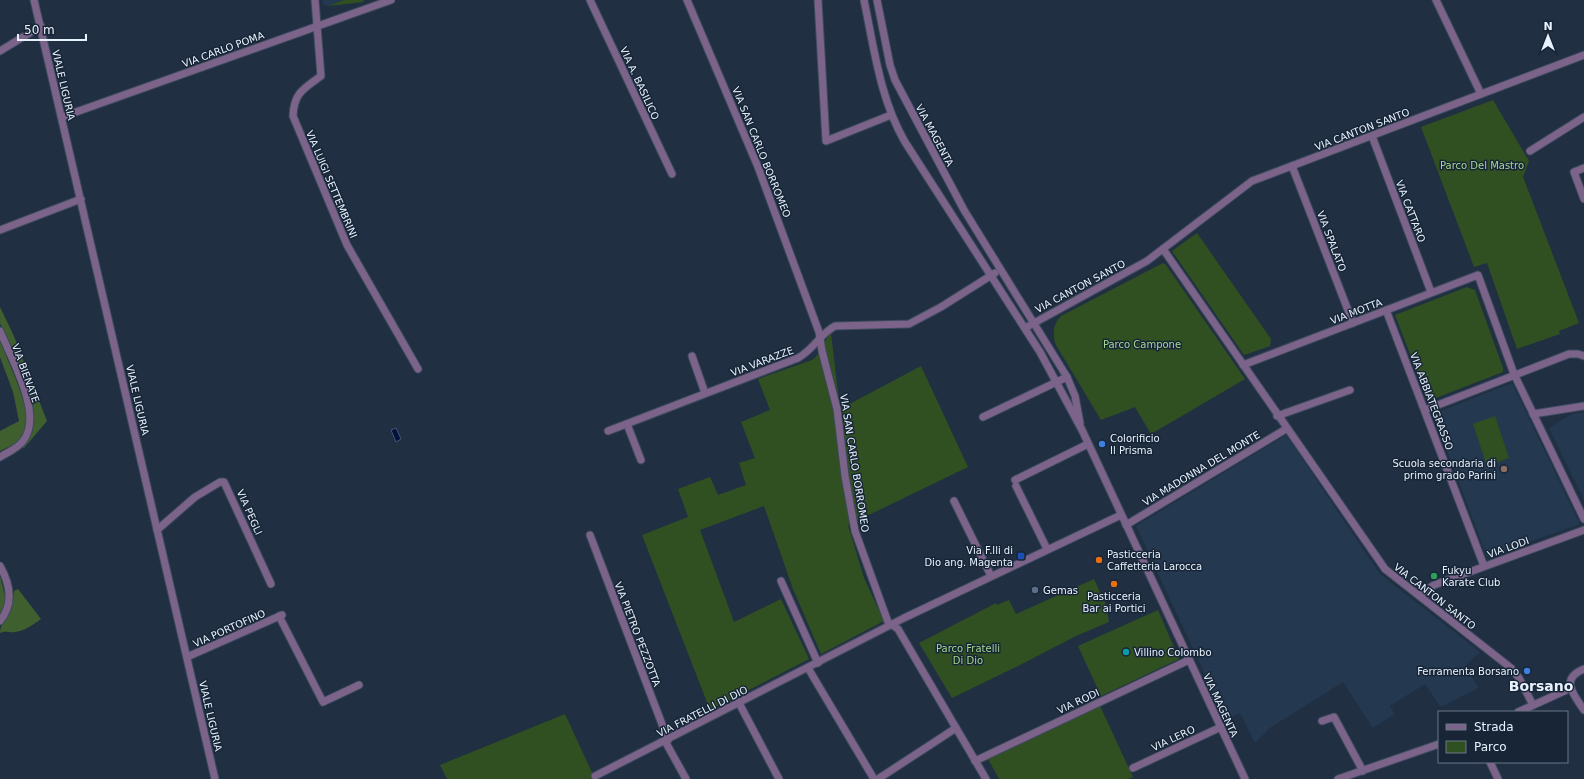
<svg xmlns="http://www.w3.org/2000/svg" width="1584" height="779" font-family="'DejaVu Sans',sans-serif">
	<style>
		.built { fill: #243850 }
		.green { fill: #315021 }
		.forest { fill: #3f5f2f }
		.water { fill: #01133b; stroke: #465676 }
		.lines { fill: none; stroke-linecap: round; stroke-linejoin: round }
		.minor-casing { stroke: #3c4a5c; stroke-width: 9 }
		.minor { stroke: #7b6389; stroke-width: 7 }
		.shop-dot { fill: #3f7fe0; stroke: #172537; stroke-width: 1.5 }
		.education-dot { fill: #8d6e63; stroke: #172537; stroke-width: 1.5 }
		.transit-dot { fill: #1a4fb4; stroke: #172537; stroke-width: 1.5 }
		.food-dot { fill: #e8710a; stroke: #172537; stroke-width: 1.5 }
		.leisure-dot { fill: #2e9e5b; stroke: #172537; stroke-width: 1.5 }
		.service-dot { fill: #5c6f8a; stroke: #172537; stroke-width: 1.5 }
		.culture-dot { fill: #0f9aa8; stroke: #172537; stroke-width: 1.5 }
		.labels { text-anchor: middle; stroke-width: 3; stroke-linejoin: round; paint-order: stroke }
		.street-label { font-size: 10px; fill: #e8f2fe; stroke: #172537 }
		.park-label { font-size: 10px; fill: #a5d88d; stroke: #172537 }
		.poi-label { font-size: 10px; fill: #e8f2fe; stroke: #172537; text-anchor: start }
		.district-label { font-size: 14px; font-weight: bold; fill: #e8f2fe; stroke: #172537 }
	</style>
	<rect width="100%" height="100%" fill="#202f42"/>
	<g class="built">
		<path d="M322,0H344L328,6L324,5Z"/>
		<path d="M1512,383L1580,524L1487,557L1433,414Z"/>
		<path d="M1584,412V500L1549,428L1572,414Z"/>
		<path d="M1286,435L1380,574L1480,652L1465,666L1479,688L1441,707L1425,684L1390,706L1395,714L1373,728L1343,682L1271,727L1255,743L1240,713L1226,720L1136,526Z"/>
	</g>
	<g class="green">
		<path d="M344,0H363L364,2L328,6Z"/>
		<path d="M1493,100L1529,161L1523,177L1579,323L1559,331L1560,334L1517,349L1487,263L1474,267L1421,127Z"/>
		<path d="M1197,233L1271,339L1270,346L1244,355L1172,251Z"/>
		<path d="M1163,263L1166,265L1245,379L1151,434L1135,407L1101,420L1056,345C1052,335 1053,324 1061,316Z"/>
		<path d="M1467,287L1475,290L1503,368V372L1428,401L1395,315Z"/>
		<path d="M831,333L840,409L921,366L968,467L848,525L864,578L884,621L821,654L793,589L764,506L700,530L734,622L781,599L809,659L710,710L642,535L688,517L678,489L710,477L718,495L746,485L739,463L755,458L741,422L770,410L758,379L812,360C821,354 823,341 831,333Z"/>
		<path d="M1495,416L1509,458L1487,466L1473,424Z"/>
		<path d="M1094,579L1106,605L1109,622L1076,636L1018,666L952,698L919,643L996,603L997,605L1009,600L1016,614Z"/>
		<path d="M1158,610L1179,659L1101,696L1078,646Z"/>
		<path d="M1100,706L1133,777L1128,779H999L988,759Z"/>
		<path d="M565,714L595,779H447L440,765Z"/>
	</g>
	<g class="forest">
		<path d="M0,307L13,334L47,421L24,448L22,447C32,435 34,425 33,410L0,323Z"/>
		<path d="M0,341C8,363 34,411 25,433C21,442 8,447 0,451V431L19,421L13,392L0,357Z"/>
		<path d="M0,576L6,600L0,616Z"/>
		<path d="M18,589L41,619C34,624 25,631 15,632C9,633 6,630 0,633C0,624 6,621 9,613C13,606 13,599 14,591Z"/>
	</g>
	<path class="water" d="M396,428L401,439L396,442L391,430Z"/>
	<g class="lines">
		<g class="minor-casing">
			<g id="minor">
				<path d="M34,0L215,779"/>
				<path d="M315,0L321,76C303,89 294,93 293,116L347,245L418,369"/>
				<path d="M590,0L672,174"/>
				<path d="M687,0L758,167L819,332L822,351L837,409L845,476L855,531L888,622L898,629L986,779"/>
				<path d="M818,0L826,141L891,115"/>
				<path d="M864,0C874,48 880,99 905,142L1040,352L1082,430L1245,779"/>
				<path d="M877,0L890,65L895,80L964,210L1067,377L1075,396L1080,423"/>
				<path d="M1436,0L1481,94"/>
				<path d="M0,51L41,26"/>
				<path d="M62,117L391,0"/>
				<path d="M1372,136L1431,292"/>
				<path d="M1530,151L1584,117"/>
				<path d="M1292,166L1353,323"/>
				<path d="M1584,168L1574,172L1584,199"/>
				<path d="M0,230L81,199"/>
				<path d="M1163,249L1385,569L1511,668L1519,678L1533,705"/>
				<path d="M1386,310L1484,566"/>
				<path d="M1025,328L1147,261L1252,181L1584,55"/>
				<path d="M0,331C11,358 44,415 23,441C17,449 8,452 0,457"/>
				<path d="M692,356L705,393"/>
				<path d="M1243,365L1478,275L1514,374L1584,519"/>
				<path d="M1425,410L1569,354H1578L1584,356"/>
				<path d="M1533,414L1584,406"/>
				<path d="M1277,416L1350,390"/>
				<path d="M983,417L1067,377"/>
				<path d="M627,424L641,460"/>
				<path d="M608,431L798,358C813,350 820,334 835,326L909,324L941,307L995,273"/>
				<path d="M1015,480L1088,444"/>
				<path d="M1016,486L1047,549"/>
				<path d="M954,501L991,576"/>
				<path d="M1126,525L1286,429"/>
				<path d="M157,530L195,497L220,482H224L271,584"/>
				<path d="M590,535L668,740"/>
				<path d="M0,566C10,584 14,604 0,621"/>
				<path d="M781,581L818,663"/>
				<path d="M1419,595L1434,585L1584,530"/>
				<path d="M279,616L323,702L359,685"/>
				<path d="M187,657L282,615"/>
				<path d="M808,668L874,779"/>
				<path d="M1584,669C1559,679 1574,695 1584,710"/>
				<path d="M739,703L779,779"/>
				<path d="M1518,712L1571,688"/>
				<path d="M1322,721L1334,717L1363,771"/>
				<path d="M665,741L686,779"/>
				<path d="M975,761L1189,660"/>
				<path d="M1490,762L1498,779"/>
				<path d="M1133,768L1221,727"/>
				<path d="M595,776L904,618L1121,515"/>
				<path d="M878,779L956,728"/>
				<path d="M1338,779L1439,744"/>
			</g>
		</g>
		<use href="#minor" class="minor"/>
	</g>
	<g class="shop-dot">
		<circle cx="1102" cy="444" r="4"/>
		<circle cx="1527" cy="671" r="4"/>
	</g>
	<circle class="education-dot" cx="1504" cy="469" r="4"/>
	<rect class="transit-dot" x="1017" y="552" width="8" height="8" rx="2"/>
	<g class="food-dot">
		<circle cx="1099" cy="560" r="4"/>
		<circle cx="1114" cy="584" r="4"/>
	</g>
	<circle class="leisure-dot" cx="1434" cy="576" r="4"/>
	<circle class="service-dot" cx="1035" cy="590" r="4"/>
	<circle class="culture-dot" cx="1126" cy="652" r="4"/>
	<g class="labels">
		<g class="street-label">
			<text transform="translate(223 49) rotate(-20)" y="4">VIA CARLO POMA</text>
			<text transform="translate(640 83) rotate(65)" y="4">VIA A. BASILICO</text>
			<text transform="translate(64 85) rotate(77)" y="4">VIALE LIGURIA</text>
			<text transform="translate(1362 129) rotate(-21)" y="4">VIA CANTON SANTO</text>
			<text transform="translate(935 135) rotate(62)" y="4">VIA MAGENTA</text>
			<text transform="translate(762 152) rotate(68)" y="4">VIA SAN CARLO BORROMEO</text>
			<text transform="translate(332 184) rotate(67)" y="4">VIA LUIGI SETTEMBRINI</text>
			<text transform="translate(1411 211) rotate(69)" y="4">VIA CATTARO</text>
			<text transform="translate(1332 241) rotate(69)" y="4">VIA SPALATO</text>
			<text transform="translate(1080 286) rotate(-28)" y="4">VIA CANTON SANTO</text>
			<text transform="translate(1356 311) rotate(-21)" y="4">VIA MOTTA</text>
			<text transform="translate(762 361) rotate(-21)" y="4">VIA VARAZZE</text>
			<text transform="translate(26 373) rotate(70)" y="4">VIA BIENATE</text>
			<text transform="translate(138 400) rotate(77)" y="4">VIALE LIGURIA</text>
			<text transform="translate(1432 401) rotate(69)" y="4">VIA ABBIATEGRASSO</text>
			<text transform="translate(855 463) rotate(81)" y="4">VIA SAN CARLO BORROMEO</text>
			<text transform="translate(1201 468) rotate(-31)" y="4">VIA MADONNA DEL MONTE</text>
			<text transform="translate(250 512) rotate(66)" y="4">VIA PEGLI</text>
			<text transform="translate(1508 547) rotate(-20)" y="4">VIA LODI</text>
			<text transform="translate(1435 596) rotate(38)" y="4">VIA CANTON SANTO</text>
			<text transform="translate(229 628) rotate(-24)" y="4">VIA PORTOFINO</text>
			<text transform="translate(638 634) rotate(69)" y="4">VIA PIETRO PEZZOTTA</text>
			<text transform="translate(1078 701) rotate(-25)" y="4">VIA RODI</text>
			<text transform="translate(1221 705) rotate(65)" y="4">VIA MAGENTA</text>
			<text transform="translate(702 711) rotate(-27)" y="4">VIA FRATELLI DI DIO</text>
			<text transform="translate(211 716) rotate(77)" y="4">VIALE LIGURIA</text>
			<text transform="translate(1173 738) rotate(-25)" y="4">VIA LERO</text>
		</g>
		<g class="park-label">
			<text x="1482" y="169">Parco Del Mastro</text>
			<text x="1142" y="348">Parco Campone</text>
			<text x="968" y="652">Parco Fratelli<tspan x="968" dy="12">Di Dio</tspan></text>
		</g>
		<g class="poi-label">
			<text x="1110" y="442">Colorificio<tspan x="1110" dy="12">Il Prisma</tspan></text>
			<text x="1496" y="467" text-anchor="end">Scuola secondaria di<tspan x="1496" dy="12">primo grado Parini</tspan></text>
			<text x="1013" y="554" text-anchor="end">Via F.lli di<tspan x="1013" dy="12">Dio ang. Magenta</tspan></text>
			<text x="1107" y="558">Pasticceria<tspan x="1107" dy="12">Caffetteria Larocca</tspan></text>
			<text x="1442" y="574">Fukyu<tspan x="1442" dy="12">Karate Club</tspan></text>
			<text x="1043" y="594">Gemas</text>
			<text x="1114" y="600" text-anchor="middle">Pasticceria<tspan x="1114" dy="12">Bar ai Portici</tspan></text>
			<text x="1134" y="656">Villino Colombo</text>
			<text x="1519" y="675" text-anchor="end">Ferramenta Borsano</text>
		</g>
		<g class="district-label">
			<text x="1541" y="691">Borsano</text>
		</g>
	</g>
	<rect x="1438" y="711" width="130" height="52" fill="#172537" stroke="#6b7787"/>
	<rect x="1446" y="724" width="20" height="6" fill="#7b6389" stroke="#6b7787"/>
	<text x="1474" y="731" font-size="12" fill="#e8f2fe">Strada</text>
	<rect x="1446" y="741" width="20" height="12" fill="#315021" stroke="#6b7787"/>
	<text x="1474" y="751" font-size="12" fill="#e8f2fe">Parco</text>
	<g transform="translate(1548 36)" stroke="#172537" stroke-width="3" paint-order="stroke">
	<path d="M0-3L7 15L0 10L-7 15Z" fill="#e8f2fe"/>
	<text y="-6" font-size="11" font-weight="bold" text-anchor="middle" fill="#e8f2fe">N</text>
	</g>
	<path d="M18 34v6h68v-6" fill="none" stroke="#e8f2fe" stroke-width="2"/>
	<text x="24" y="34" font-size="12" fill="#e8f2fe" stroke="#172537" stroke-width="3" paint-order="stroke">50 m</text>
</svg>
